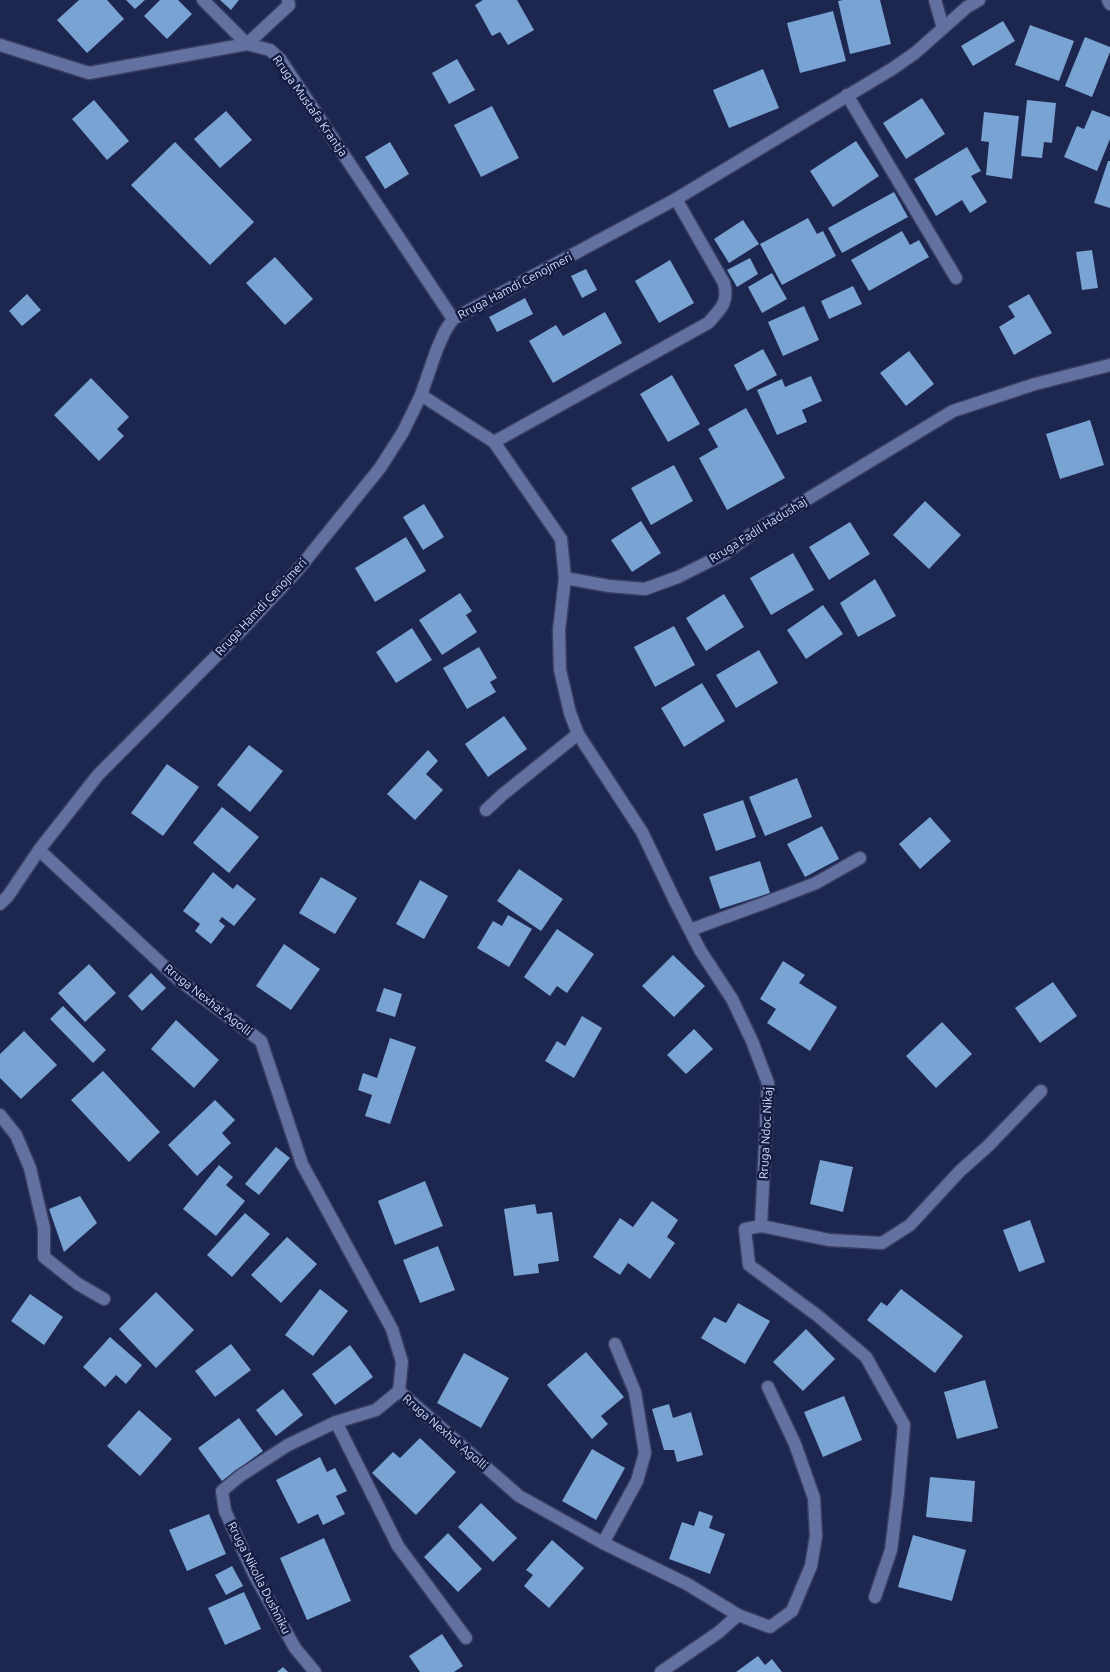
<svg xmlns="http://www.w3.org/2000/svg" width="1110" height="1672" font-family="Ubuntu,sans-serif">
	<style>
		.building { fill: #79a3d2 }
		.lines { fill: none; stroke-linecap: round; stroke-linejoin: round }
		.minor-casing { stroke: #393f63; stroke-width: 15 }
		.minor { stroke: #6371a0; stroke-width: 12 }
		.labels { text-anchor: middle; stroke-width: 5; stroke-linejoin: round; paint-order: stroke }
		.street-label { font-size: 12px; fill: #d3dcf6; stroke: #141c44 }
	</style>
	<rect width="100%" height="100%" fill="#1d264f"/>
	<g class="building">
		<path d="M79,0H107L124,19L87,53L57,20Z"/>
		<path d="M126,0H145L135,9Z"/>
		<path d="M160,0H178L192,14L167,39L144,16Z"/>
		<path d="M220,0H239L231,10Z"/>
		<path d="M483,0H517L534,30L508,45L500,32L492,36L475,5Z"/>
		<path d="M843,0H880L891,44L850,54L838,1Z"/>
		<path d="M833,11L846,61L800,73L787,23Z"/>
		<path d="M1003,21L1015,41L973,66L961,46Z"/>
		<path d="M1030,25L1074,41L1059,81L1015,65Z"/>
		<path d="M1085,37L1110,47V52L1092,97L1065,86Z"/>
		<path d="M457,59L475,90L449,104L432,73Z"/>
		<path d="M763,69L779,108L729,128L713,90Z"/>
		<path d="M922,98L945,134L906,159L883,123Z"/>
		<path d="M94,100L129,141L107,160L72,119Z"/>
		<path d="M1027,100L1056,103L1052,143L1044,142L1042,158L1021,156Z"/>
		<path d="M492,106L519,158L481,177L454,125Z"/>
		<path d="M1092,110L1110,117V139L1097,171L1064,157L1077,126L1084,129Z"/>
		<path d="M226,111L252,140L220,168L194,139Z"/>
		<path d="M984,112L1019,116L1012,179L986,175L989,142L981,141Z"/>
		<path d="M856,141L879,176L833,207L810,171Z"/>
		<path d="M175,142L254,222L210,265L131,185Z"/>
		<path d="M390,142L409,174L385,189L365,157Z"/>
		<path d="M967,147L981,171L971,176L987,202L970,213L962,200L936,216L914,179Z"/>
		<path d="M1108,161H1110V208L1094,203Z"/>
		<path d="M894,192L908,217L842,253L828,228Z"/>
		<path d="M808,218L817,234L823,231L836,256L782,285L760,244Z"/>
		<path d="M743,220L759,244L729,263L714,239Z"/>
		<path d="M902,231L910,245L919,240L929,257L869,291L851,260Z"/>
		<path d="M1092,250L1098,288L1082,290L1076,252Z"/>
		<path d="M275,257L313,299L285,325L246,283Z"/>
		<path d="M750,258L758,274L737,287L727,270Z"/>
		<path d="M670,260L694,303L659,323L635,281Z"/>
		<path d="M586,269L597,290L582,298L571,276Z"/>
		<path d="M772,273L787,299L762,313L748,287Z"/>
		<path d="M853,286L862,304L829,319L821,301Z"/>
		<path d="M27,294L41,310L22,326L9,311Z"/>
		<path d="M1029,294L1052,333L1014,355L999,327L1015,317L1008,306Z"/>
		<path d="M525,298L533,314L497,332L489,317Z"/>
		<path d="M804,306L819,340L783,356L768,322Z"/>
		<path d="M605,312L622,343L553,383L529,341L556,325L563,336Z"/>
		<path d="M763,349L777,375L747,391L734,365Z"/>
		<path d="M909,351L934,384L906,406L880,373Z"/>
		<path d="M672,375L700,424L668,442L640,394Z"/>
		<path d="M811,376L822,401L802,410L807,422L777,435L757,390L782,379L785,387Z"/>
		<path d="M91,378L129,417L117,429L124,436L99,461L54,415Z"/>
		<path d="M746,408L785,478L727,510L699,458L718,447L708,429Z"/>
		<path d="M1090,420L1104,465L1060,479L1046,434Z"/>
		<path d="M674,465L693,501L651,525L631,488Z"/>
		<path d="M925,501L961,535L929,569L893,535Z"/>
		<path d="M424,504L444,537L423,550L403,517Z"/>
		<path d="M641,521L661,553L632,572L611,540Z"/>
		<path d="M850,522L870,554L829,580L809,547Z"/>
		<path d="M406,537L426,571L375,602L355,568Z"/>
		<path d="M793,553L814,590L771,615L750,578Z"/>
		<path d="M875,579L896,616L858,637L840,603Z"/>
		<path d="M460,593L472,611L466,615L477,632L442,655L419,620Z"/>
		<path d="M724,594L744,627L706,651L686,618Z"/>
		<path d="M823,605L843,634L806,659L787,630Z"/>
		<path d="M674,626L695,665L655,687L634,647Z"/>
		<path d="M412,628L432,660L396,683L376,652Z"/>
		<path d="M479,647L497,678L490,682L496,692L467,709L443,668Z"/>
		<path d="M759,650L778,683L736,708L716,675Z"/>
		<path d="M702,683L725,721L684,747L661,708Z"/>
		<path d="M504,716L527,749L488,777L465,744Z"/>
		<path d="M249,745L283,771L250,812L217,785Z"/>
		<path d="M428,750L438,761L426,774L443,790L415,820L387,794Z"/>
		<path d="M167,764L199,787L163,836L131,813Z"/>
		<path d="M797,778L812,817L765,836L749,797Z"/>
		<path d="M743,800L756,837L716,851L703,814Z"/>
		<path d="M222,807L259,837L229,873L193,843Z"/>
		<path d="M930,817L951,841L920,869L899,844Z"/>
		<path d="M822,826L839,859L805,877L787,844Z"/>
		<path d="M760,861L770,893L720,909L709,877Z"/>
		<path d="M519,869L563,899L541,931L497,901Z"/>
		<path d="M213,872L233,889L237,884L256,899L234,926L222,917L219,921L225,926L211,944L195,931L200,924L183,911Z"/>
		<path d="M321,877L357,898L335,934L299,913Z"/>
		<path d="M420,880L448,896L424,939L396,924Z"/>
		<path d="M508,915L532,929L509,967L477,948L493,921L502,926Z"/>
		<path d="M557,929L594,954L567,993L557,986L550,996L524,977Z"/>
		<path d="M284,944L320,969L291,1010L256,986Z"/>
		<path d="M673,955L705,986L674,1017L642,986Z"/>
		<path d="M783,961L805,975L799,983L837,1007L810,1051L767,1023L776,1009L760,999Z"/>
		<path d="M89,964L116,993L85,1022L58,993Z"/>
		<path d="M151,973L166,988L142,1011L128,996Z"/>
		<path d="M1053,982L1077,1016L1040,1043L1015,1008Z"/>
		<path d="M384,988L402,994L395,1017L376,1011Z"/>
		<path d="M63,1006L106,1050L93,1063L50,1019Z"/>
		<path d="M582,1016L602,1028L574,1078L545,1061L557,1041L565,1046Z"/>
		<path d="M176,1020L219,1060L194,1088L151,1049Z"/>
		<path d="M942,1022L972,1054L936,1088L906,1056Z"/>
		<path d="M694,1029L713,1049L686,1074L667,1055Z"/>
		<path d="M24,1031L57,1065L21,1099L0,1078V1054Z"/>
		<path d="M390,1038L416,1047L390,1124L365,1116L372,1095L358,1090L363,1073L377,1078Z"/>
		<path d="M103,1071L160,1132L129,1162L71,1100Z"/>
		<path d="M215,1100L235,1120L222,1133L231,1143L197,1176L168,1145Z"/>
		<path d="M276,1147L290,1158L259,1195L245,1184Z"/>
		<path d="M820,1160L853,1167L843,1212L810,1204Z"/>
		<path d="M219,1165L233,1177L226,1185L245,1201L216,1236L183,1209Z"/>
		<path d="M425,1181L443,1226L395,1245L378,1201Z"/>
		<path d="M80,1196L97,1223L64,1252L49,1209Z"/>
		<path d="M652,1201L678,1220L667,1237L675,1243L650,1279L628,1263L620,1275L593,1257L620,1218L633,1227Z"/>
		<path d="M535,1204L537,1214L552,1212L559,1261L538,1264L539,1273L514,1276L504,1209Z"/>
		<path d="M245,1213L270,1234L232,1277L207,1255Z"/>
		<path d="M1030,1220L1045,1262L1019,1272L1003,1230Z"/>
		<path d="M287,1237L317,1264L281,1303L251,1275Z"/>
		<path d="M438,1246L455,1290L420,1303L403,1260Z"/>
		<path d="M320,1289L348,1311L313,1356L285,1335Z"/>
		<path d="M901,1289L963,1336L935,1373L867,1320L881,1302L887,1306Z"/>
		<path d="M156,1292L194,1330L156,1368L119,1329Z"/>
		<path d="M30,1294L63,1317L44,1345L11,1321Z"/>
		<path d="M738,1303L770,1321L745,1364L701,1338L714,1317L726,1323Z"/>
		<path d="M806,1329L835,1359L803,1391L773,1362Z"/>
		<path d="M110,1337L142,1365L126,1384L116,1375L105,1387L83,1367Z"/>
		<path d="M231,1344L251,1370L215,1397L195,1371Z"/>
		<path d="M350,1345L373,1377L335,1405L312,1374Z"/>
		<path d="M586,1352L624,1397L601,1416L608,1424L592,1439L547,1385Z"/>
		<path d="M464,1353L509,1378L481,1428L437,1403Z"/>
		<path d="M985,1380L998,1428L957,1439L944,1392Z"/>
		<path d="M283,1389L303,1415L276,1436L256,1410Z"/>
		<path d="M844,1396L862,1440L823,1457L804,1412Z"/>
		<path d="M669,1404L673,1418L691,1412L703,1455L677,1462L674,1450H664L652,1409Z"/>
		<path d="M139,1410L172,1439L140,1476L107,1446Z"/>
		<path d="M239,1418L263,1451L222,1481L198,1448Z"/>
		<path d="M420,1438L456,1472L416,1515L372,1473L393,1452L400,1458Z"/>
		<path d="M592,1449L625,1468L596,1520L562,1501Z"/>
		<path d="M320,1457L327,1472L335,1468L347,1491L336,1496L345,1514L323,1525L318,1514L298,1524L276,1480Z"/>
		<path d="M930,1477L975,1481L972,1522L926,1517Z"/>
		<path d="M481,1503L517,1538L493,1562L458,1527Z"/>
		<path d="M699,1511L713,1516L709,1528L725,1534L710,1574L669,1559L682,1522L694,1526Z"/>
		<path d="M209,1514L226,1554L187,1571L169,1530Z"/>
		<path d="M448,1533L482,1569L458,1592L424,1557Z"/>
		<path d="M913,1535L966,1550L952,1601L898,1587Z"/>
		<path d="M324,1538L351,1601L307,1620L280,1558Z"/>
		<path d="M552,1540L584,1568L549,1608L524,1586L533,1575L526,1570Z"/>
		<path d="M232,1566L243,1586L226,1595L215,1575Z"/>
		<path d="M244,1592L261,1629L225,1645L208,1608Z"/>
		<path d="M442,1634L463,1666L454,1672H420L409,1656Z"/>
		<path d="M758,1656L765,1665L772,1659L782,1672H736Z"/>
		<path d="M283,1667L288,1672H277Z"/>
	</g>
	<g class="lines">
		<g class="minor-casing">
			<g id="minor">
				<path d="M203,0L247,44L289,5L288,0"/>
				<path d="M935,0L943,28"/>
				<path d="M1108,0L1110,4"/>
				<path d="M0,45L89,73L247,44L270,50L280,59L453,319"/>
				<path d="M847,95L956,278"/>
				<path d="M421,395L494,442L561,539L565,578L559,630L560,670L570,713L578,734L642,832L676,903L700,950L732,999L752,1041L768,1083L761,1226L745,1229L749,1265L818,1316L866,1357L904,1425L898,1493L891,1550L875,1597"/>
				<path d="M494,442L708,323C721,309 729,302 724,283L676,199"/>
				<path d="M565,578L609,586L645,589L678,577L726,553L758,529L953,411L1035,384L1110,365"/>
				<path d="M486,810L502,795L578,734"/>
				<path d="M39,850L179,980L261,1041L302,1164L392,1329L402,1362L399,1391"/>
				<path d="M0,904L8,896L39,850L98,775L240,632L297,571L380,468L403,432L421,395L437,349L445,331L453,319L676,199L892,69L915,53L967,7L979,0"/>
				<path d="M690,930L767,902L816,883L860,858"/>
				<path d="M0,1115L16,1135L30,1168L44,1228V1257L78,1284L104,1299"/>
				<path d="M761,1226L829,1240L882,1243L910,1225L960,1171L988,1146L1041,1091"/>
				<path d="M399,1391L519,1496L603,1543L687,1584L738,1615L770,1627L792,1611L811,1566L816,1536L814,1498L795,1444L768,1387"/>
				<path d="M336,1422L398,1546L466,1638"/>
				<path d="M603,1543L637,1481L645,1453L635,1392L615,1344"/>
				<path d="M315,1672L295,1648L254,1574L225,1511L222,1491L240,1476L288,1445L336,1422L376,1410L399,1391"/>
				<path d="M661,1672L719,1632L738,1615"/>
			</g>
		</g>
		<use href="#minor" class="minor"/>
	</g>
	<g class="labels">
		<g class="street-label">
			<text transform="translate(310 106) rotate(55)" y="4">Rruga Mustafa Krantja</text>
			<text transform="translate(515 286) rotate(-28)" y="4">Rruga Hamdi Cenojmeri</text>
			<text transform="translate(758 530) rotate(-32)" y="4">Rruga Fadil Hadushaj</text>
			<text transform="translate(261 607) rotate(-47)" y="4">Rruga Hamdi Cenojmeri</text>
			<text transform="translate(208 1000) rotate(38)" y="4">Rruga Nexhat Agolli</text>
			<text transform="translate(766 1133) rotate(-87)" y="4">Rruga Ndoc Nikaj</text>
			<text transform="translate(445 1432) rotate(41)" y="4">Rruga Nexhat Agolli</text>
			<text transform="translate(259 1578) rotate(63)" y="4">Rruga Nikolla Dushniku</text>
		</g>
	</g>
</svg>
